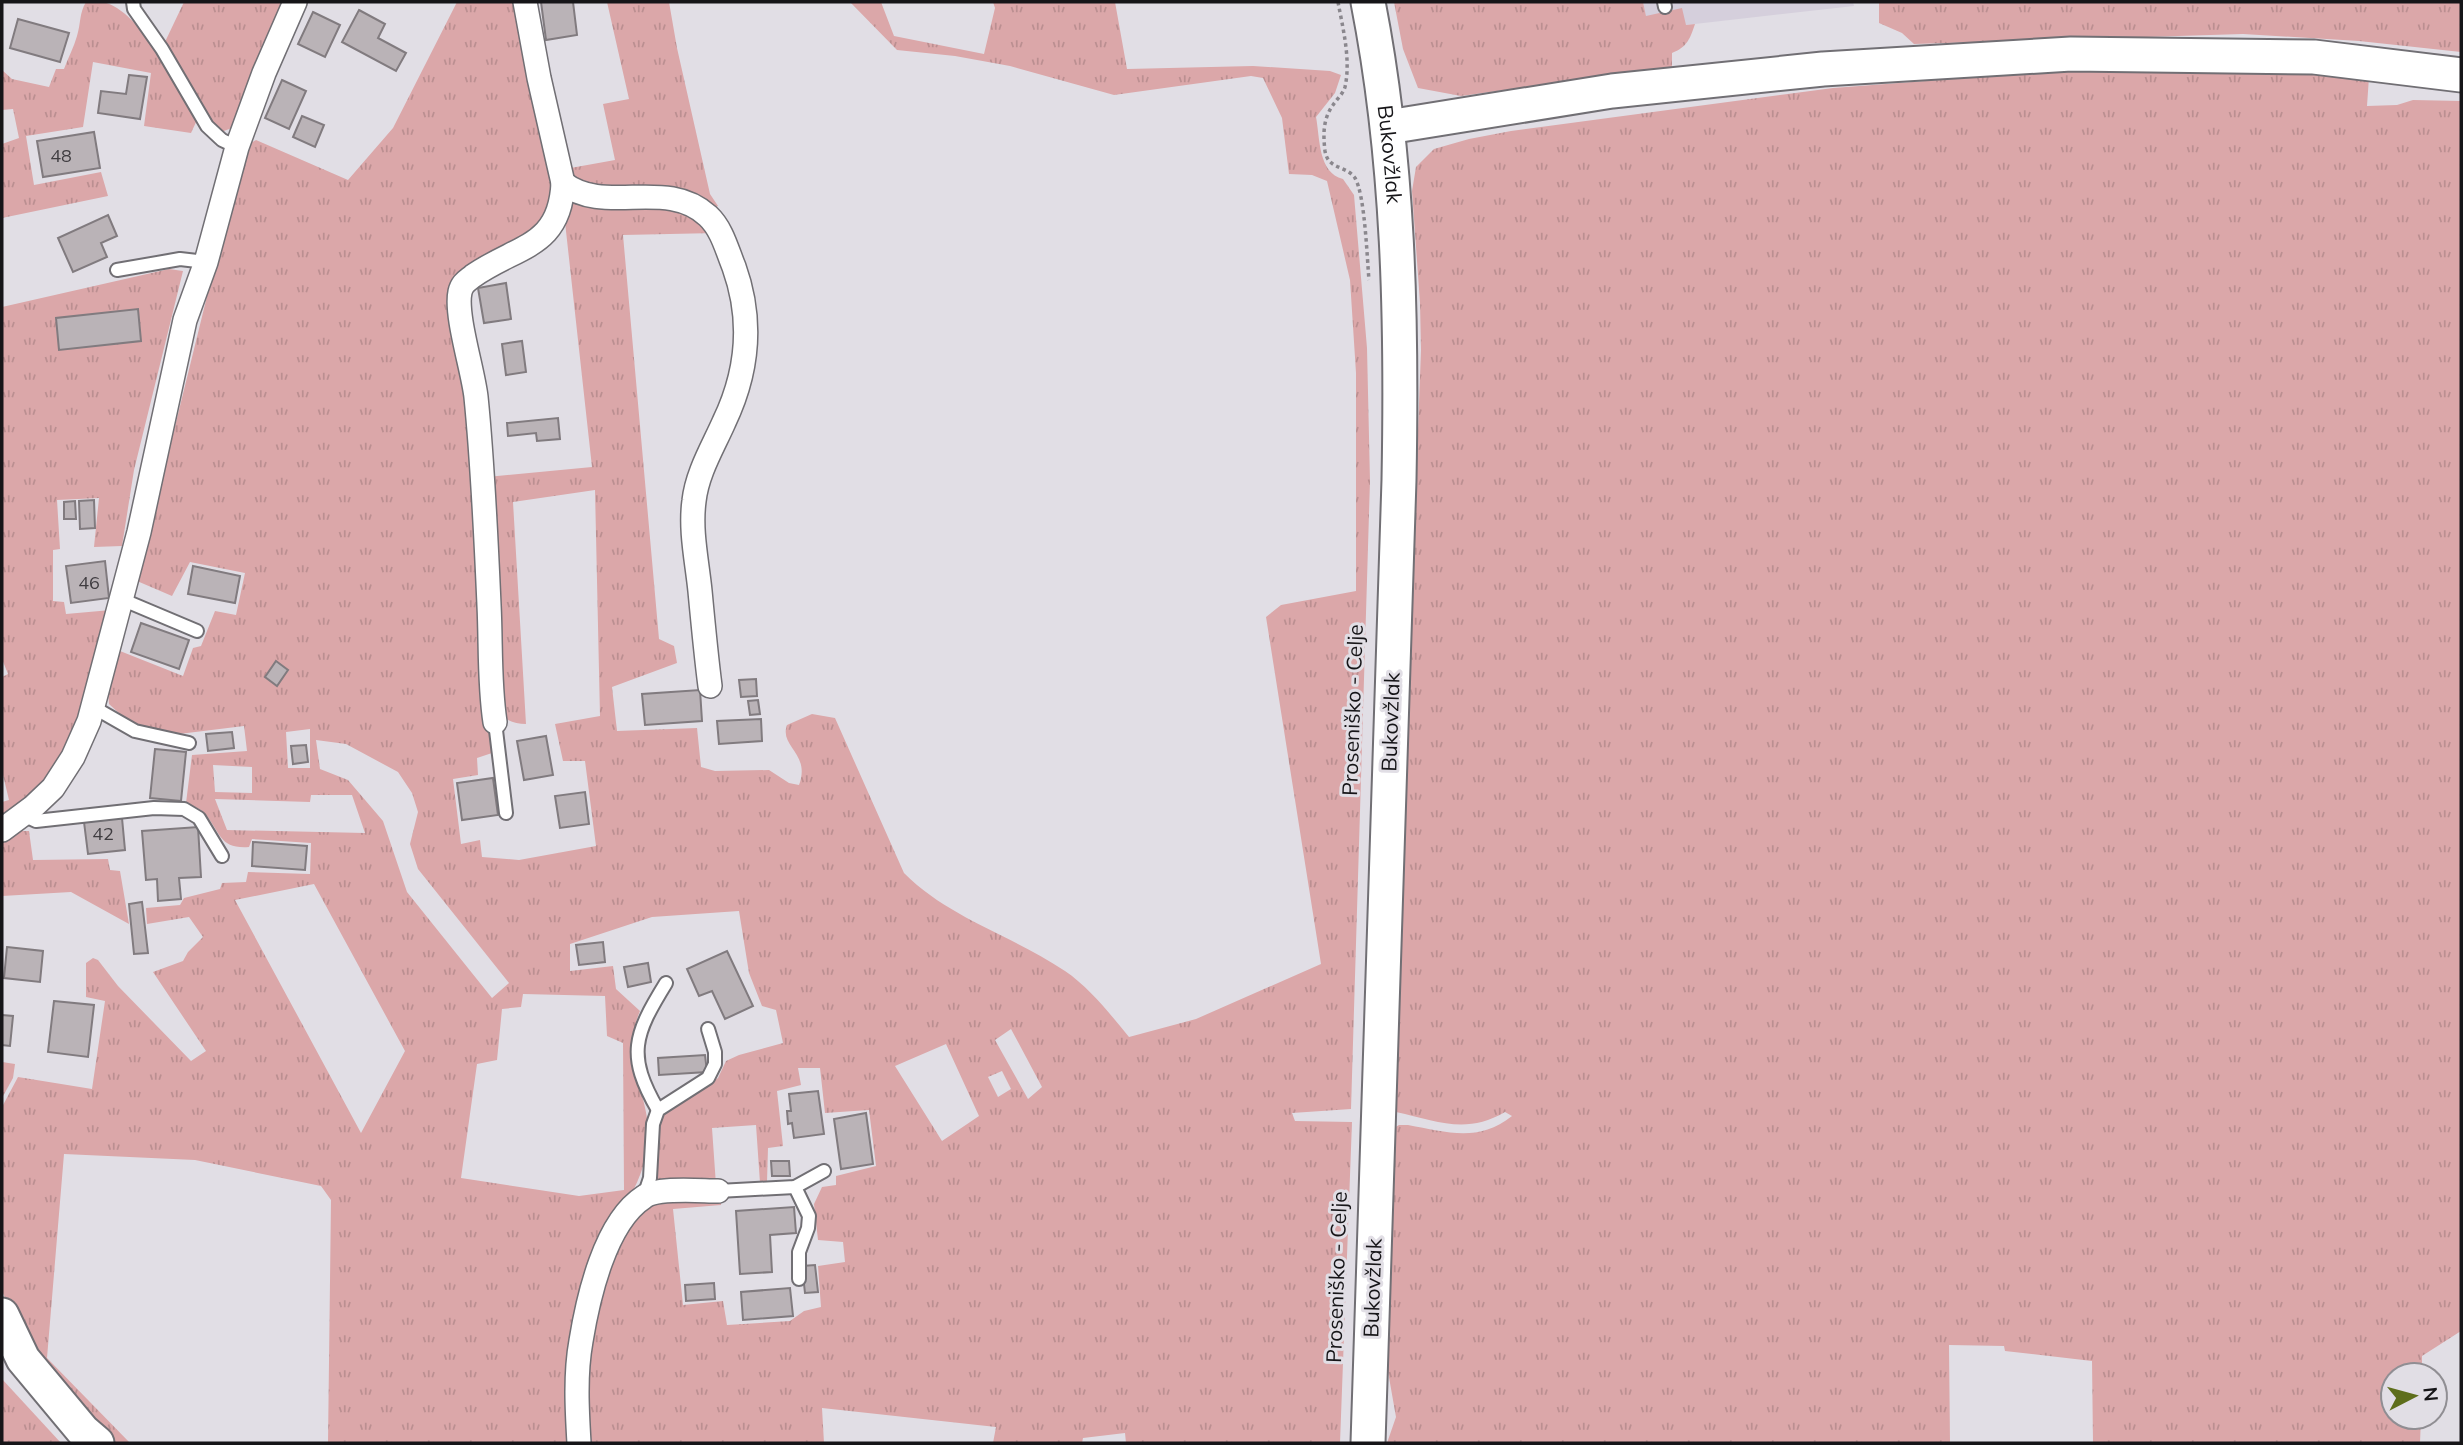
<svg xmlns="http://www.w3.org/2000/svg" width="2463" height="1445" font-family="Mulish,sans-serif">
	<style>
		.built { fill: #d5cfdc }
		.grass { fill: url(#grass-tufts); fill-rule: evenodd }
		.building { fill: #bab3b7; stroke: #817b7f; stroke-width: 2 }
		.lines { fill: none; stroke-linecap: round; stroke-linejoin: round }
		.lane-casing { stroke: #716f74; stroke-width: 16 }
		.street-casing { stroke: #716f74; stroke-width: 26 }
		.secondary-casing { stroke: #716f74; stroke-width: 37 }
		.path { stroke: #8a878d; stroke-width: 3.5; stroke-dasharray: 3.5 3.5; stroke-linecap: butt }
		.lane { stroke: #fff; stroke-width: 12 }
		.street { stroke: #fff; stroke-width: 23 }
		.secondary { stroke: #fff; stroke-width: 33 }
		.labels { text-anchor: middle; stroke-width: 6; stroke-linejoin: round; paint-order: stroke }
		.number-label { font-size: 18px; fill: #3f3c40 }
		.street-label { font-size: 21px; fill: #161518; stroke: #e1dee5 }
	</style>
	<defs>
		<pattern id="grass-tufts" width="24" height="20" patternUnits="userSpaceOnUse" patternTransform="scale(1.75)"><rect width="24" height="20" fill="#dba7a9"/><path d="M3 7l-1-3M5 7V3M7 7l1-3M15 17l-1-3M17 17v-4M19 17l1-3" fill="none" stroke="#bb8f91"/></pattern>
	</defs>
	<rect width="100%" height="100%" fill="#e1dee5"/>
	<path class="built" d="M1643,2H1853L1854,6L1686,25L1646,17Z"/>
	<g class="grass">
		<path d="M86,2C91,2 98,1 103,2C140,10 180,88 197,120L191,133L144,126L151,73L93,62L83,127L26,136L34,185L101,172L108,196L2,218V144L19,138L13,109L2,110V70L12,79L49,87L56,69H64C68,58 74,47 77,36C81,23 79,14 86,2Z"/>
		<path d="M184,2H286L254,73L232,128L221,132L212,125L164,44Z"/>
		<path d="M457,2H516L556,178C562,266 471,241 454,293C464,377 476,461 482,546C486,614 481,685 495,752L477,758L478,775L453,779L461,844L480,840L482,857L519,860L596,846L585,761H563L555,724L600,716L595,490L513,502L526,724C515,724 507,720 499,715L487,477L592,467L564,213L569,197C580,199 591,202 602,202C643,203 693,189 716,233L623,235L659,639L674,646L677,663L612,687L617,731L697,728L701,767L715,771L769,770L789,783L799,785C811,753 779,747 787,725L812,714L835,718L904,873C950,919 1012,935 1065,971C1090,988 1110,1014 1129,1037L1196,1019L1321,964L1266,617L1281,605L1356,591V373L1350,280L1327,181L1312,175L1289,174L1282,118L1263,78L1251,76L1114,95L1010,66L955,56L897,50L850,2H881L894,36L984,54L995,8L993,2H1115L1127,69L1253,66L1330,71L1341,75L1335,93L1316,117C1320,138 1318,173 1343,179L1354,195L1367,348L1370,481L1351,1109L1292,1113L1295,1121L1352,1122L1340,1443H1126L1125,1433L1083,1438L1082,1443H993L996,1427L822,1408L824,1443H584L581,1377L586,1341L601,1274L621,1230L631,1216L648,1200L721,1196V1205L673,1209L683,1305L723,1301L727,1325L790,1321L804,1311L821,1307L818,1266L845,1262L843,1242L818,1240L814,1204L822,1187L836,1185V1176L876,1166L869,1110L825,1113L820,1068H798L801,1085L777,1091L783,1146L768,1148L767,1182L760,1183L756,1125L712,1128L716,1185L662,1186L656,1179V1129L661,1117L718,1078L726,1061L739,1055L783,1043L776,1010L762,1006L749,973L739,911L652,917L570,944V971L613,966L616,989L640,1011C618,1063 652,1094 648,1142C644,1188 611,1222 594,1263C570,1319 571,1384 574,1443H328L331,1200L321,1186L195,1160L64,1154L47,1358L130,1443H113L53,1380L21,1333L2,1291V1107L18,1077L92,1089L105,1001L86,997V963L93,958L98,960L118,986L191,1061L206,1051L153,972L183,961L188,952L203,937L189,917L147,924L146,908L180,905L184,898L220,889L222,883L246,882L248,872L310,874L311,843L252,839L249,847C220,849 221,834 206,815C202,809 193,806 186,803L192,755L247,751L244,726L179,734L133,726L109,704L108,693L120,651L183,676L193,648L201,646L215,611L236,615L245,573L190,562L172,596L137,581L226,219L249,144L256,140L348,180L393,128ZM310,729V768H288L286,732ZM316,740L346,744L398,772L412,793L418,812L410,844L418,869L509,983L492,998L407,892L383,821L348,780L320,769ZM213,765L252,767V793L215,792ZM311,795H352L365,833L227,830L215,799L310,802ZM314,884L405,1051L361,1133L235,900ZM523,994L605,996L607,1036L623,1043L624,1190L579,1196L461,1178L477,1064L497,1060L502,1009L521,1007ZM1011,1029L1042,1087L1028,1099L995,1040ZM946,1044L979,1116L942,1141L895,1066ZM1002,1071L1011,1089L998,1097L988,1077Z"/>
		<path d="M607,2H669L677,48L710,194L718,206L710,210L589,194L565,169L615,160L603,104L629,99Z"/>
		<path d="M1394,2H1643L1646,16L1682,8L1686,25L1695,24C1690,39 1687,47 1672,53V67L1461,96L1418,88L1403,49Z"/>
		<path d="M1879,2H2461V52L2359,41L2243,34L1914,44L1902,33L1879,23Z"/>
		<path d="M2248,69L2369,77L2367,106L2397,105L2413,100L2461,101V1331L2422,1356V1375H2393V1417H2421L2420,1443H2093L2092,1361L2005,1351L2004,1346L1949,1345L1950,1443H1387L1396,1417L1387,1366L1394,1128L1399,1125H1408C1447,1132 1478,1143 1512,1116L1505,1112C1466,1135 1437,1121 1396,1112L1393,1105L1421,350L1420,303L1412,191L1416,167L1434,149L1469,139L1511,131L1833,88L2058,71Z"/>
		<path d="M169,269L183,271L134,470L122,546L94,547L99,498L57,500L60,549L53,550V601L64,602L66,614L111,610C98,663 82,738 46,780C34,795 16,807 2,820V802L9,800L2,771V677L8,674L2,659V307Z"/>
		<path d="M18,831H29L33,860L108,859L110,870L120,871L129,924L71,892L2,896V842Z"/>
		<path d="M2,1062L15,1064L13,1078L2,1098Z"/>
		<path d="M2,1379L61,1443H2Z"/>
	</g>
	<g class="building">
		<path d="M541,2H573L577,35L546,40Z"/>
		<path d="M359,10L385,24L378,38L406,53L396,71L342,42Z"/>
		<path d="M313,12L340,25L325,57L298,44Z"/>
		<path d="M18,19L69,33L60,62L10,48Z"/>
		<path d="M129,75L147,77L140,119L98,113L101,91L126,94Z"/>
		<path d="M282,80L306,91L289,129L265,118Z"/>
		<path d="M302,116L324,125L315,147L293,137Z"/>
		<path d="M94,132L100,168L43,177L37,141Z"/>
		<path d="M108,215L117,236L101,243L107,257L73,272L58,238Z"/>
		<path d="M506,283L511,319L484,323L478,288Z"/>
		<path d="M138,309L141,341L59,350L56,318Z"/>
		<path d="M522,341L526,372L506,375L502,344Z"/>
		<path d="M558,418L560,439L537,441L536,433L508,436L507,423Z"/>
		<path d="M94,500L95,528L80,529L79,501Z"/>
		<path d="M75,501L76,519H64V502Z"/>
		<path d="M105,561L109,598L71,603L66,566Z"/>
		<path d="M193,566L240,576L235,603L188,594Z"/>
		<path d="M141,623L189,640L179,669L131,652Z"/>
		<path d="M276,661L288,670L277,686L265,677Z"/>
		<path d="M756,679L757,696L741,697L739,680Z"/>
		<path d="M700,690L702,721L645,725L642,694Z"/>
		<path d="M758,700L760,714L750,715L748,701Z"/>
		<path d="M761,719L762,741L719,744L717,721Z"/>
		<path d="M232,732L234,748L208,751L206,734Z"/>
		<path d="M546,736L553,775L524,780L517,741Z"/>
		<path d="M306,745L308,762L293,764L291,746Z"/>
		<path d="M155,749L186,752L181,801L150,798Z"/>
		<path d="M493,778L498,815L462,820L457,783Z"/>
		<path d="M585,792L589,824L560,828L555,796Z"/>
		<path d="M122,818L125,850L88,854L84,822Z"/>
		<path d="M198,827L201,877L179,878L181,899L158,901L157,879L146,880L142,831Z"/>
		<path d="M253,842L307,846L305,870L252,866Z"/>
		<path d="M142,902L148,953L134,954L129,904Z"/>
		<path d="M603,942L605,962L579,965L576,945Z"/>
		<path d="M7,947L43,951L40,982L4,978Z"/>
		<path d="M727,951L753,1006L725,1019L712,991L699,996L687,969Z"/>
		<path d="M648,963L651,982L628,987L624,967Z"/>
		<path d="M54,1001L94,1005L88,1057L48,1052Z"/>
		<path d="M2,1015L13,1016L10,1046L2,1045Z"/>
		<path d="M705,1055L707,1072L659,1075L658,1058Z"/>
		<path d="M818,1091L824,1134L794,1138L792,1123L788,1124L787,1111H791L789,1094Z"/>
		<path d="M866,1113L873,1164L841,1169L834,1119Z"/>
		<path d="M771,1161H789L790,1176H772Z"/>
		<path d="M794,1207L796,1233L770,1235L772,1272L740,1274L736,1211Z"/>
		<path d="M815,1265L818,1292L805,1293L802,1266Z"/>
		<path d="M714,1283L715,1299L686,1301L685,1285Z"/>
		<path d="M790,1288L793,1316L743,1320L741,1292Z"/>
	</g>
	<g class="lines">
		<g class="lane-casing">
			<g id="lane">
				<path d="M133,2L134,9L162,49L207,126L222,140L237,147"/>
				<path d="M1664,2L1665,7"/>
				<path d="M117,270L180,259L206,262"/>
				<path d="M121,599L197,631"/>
				<path d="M93,707L135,731L189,743"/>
				<path d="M495,722L506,813"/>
				<path d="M23,815L36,821L154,808L184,809L199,818L222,856"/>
				<path d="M658,1110C626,1055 634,1035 666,983"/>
				<path d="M795,1187L809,1216L808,1228L799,1252V1279"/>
				<path d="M718,1191L795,1187L824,1171"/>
				<path d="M644,1196L650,1178L653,1124L658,1110L708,1078L715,1064V1052L708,1029"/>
			</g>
		</g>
		<g class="street-casing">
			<g id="street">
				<path d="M563,183C605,216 666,177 708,216C722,229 727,250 734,267C753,320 748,372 724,422C713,447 697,473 694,501C690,531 697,561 700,591C703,623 706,655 710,686"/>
				<path d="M495,722C489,683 491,644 489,605C486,536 483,466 476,397C473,370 455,315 460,292C462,283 467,281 473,276C517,245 560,248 563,183L539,78L525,2"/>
				<path d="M2,830L33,807L53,788L73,757L89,721L139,532L185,320L206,262L237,147L264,73L295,2"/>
				<path d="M579,1443C577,1410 575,1374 581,1341C588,1298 605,1222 644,1197C657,1187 700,1191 718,1191"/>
			</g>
		</g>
		<g class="secondary-casing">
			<g id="secondary">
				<path id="s1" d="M1368,2C1399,160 1402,320 1399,480L1368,1443"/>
				<path d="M1388,127L1612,91L1823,69L2071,54L2314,57L2461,75"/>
				<path d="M2,1315L23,1359L83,1431L97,1443"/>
			</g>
		</g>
		<path class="path" d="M1338,2C1343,29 1351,60 1345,87C1343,94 1337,99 1333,105C1323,119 1323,134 1325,151C1328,170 1346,165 1355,178C1365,195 1367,258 1369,280"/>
		<use href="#lane" class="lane"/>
		<use href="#street" class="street"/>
		<use href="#secondary" class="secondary"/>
	</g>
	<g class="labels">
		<g class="number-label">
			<text x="61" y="162">48</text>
			<text x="89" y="589">46</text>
			<text x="103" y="840">42</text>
		</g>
		<g class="street-label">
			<text dy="7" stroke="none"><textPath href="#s1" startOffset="154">Bukovžlak</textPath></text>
			<text transform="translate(1353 710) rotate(-88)" y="7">Proseniško - Celje</text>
			<text transform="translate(1391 722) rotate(-88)" y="7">Bukovžlak</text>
			<text transform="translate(1337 1277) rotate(-88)" y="7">Proseniško - Celje</text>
			<text transform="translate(1373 1288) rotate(-88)" y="7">Bukovžlak</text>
		</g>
	</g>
	<rect width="2463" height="1445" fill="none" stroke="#161518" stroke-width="7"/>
	<g transform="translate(2414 1396) rotate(84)"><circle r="33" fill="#e1dee5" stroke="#908e93" stroke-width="2"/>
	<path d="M0-5L12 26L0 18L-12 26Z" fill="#5e6e1b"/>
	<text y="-10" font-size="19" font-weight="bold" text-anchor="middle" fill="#161518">N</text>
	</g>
</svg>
